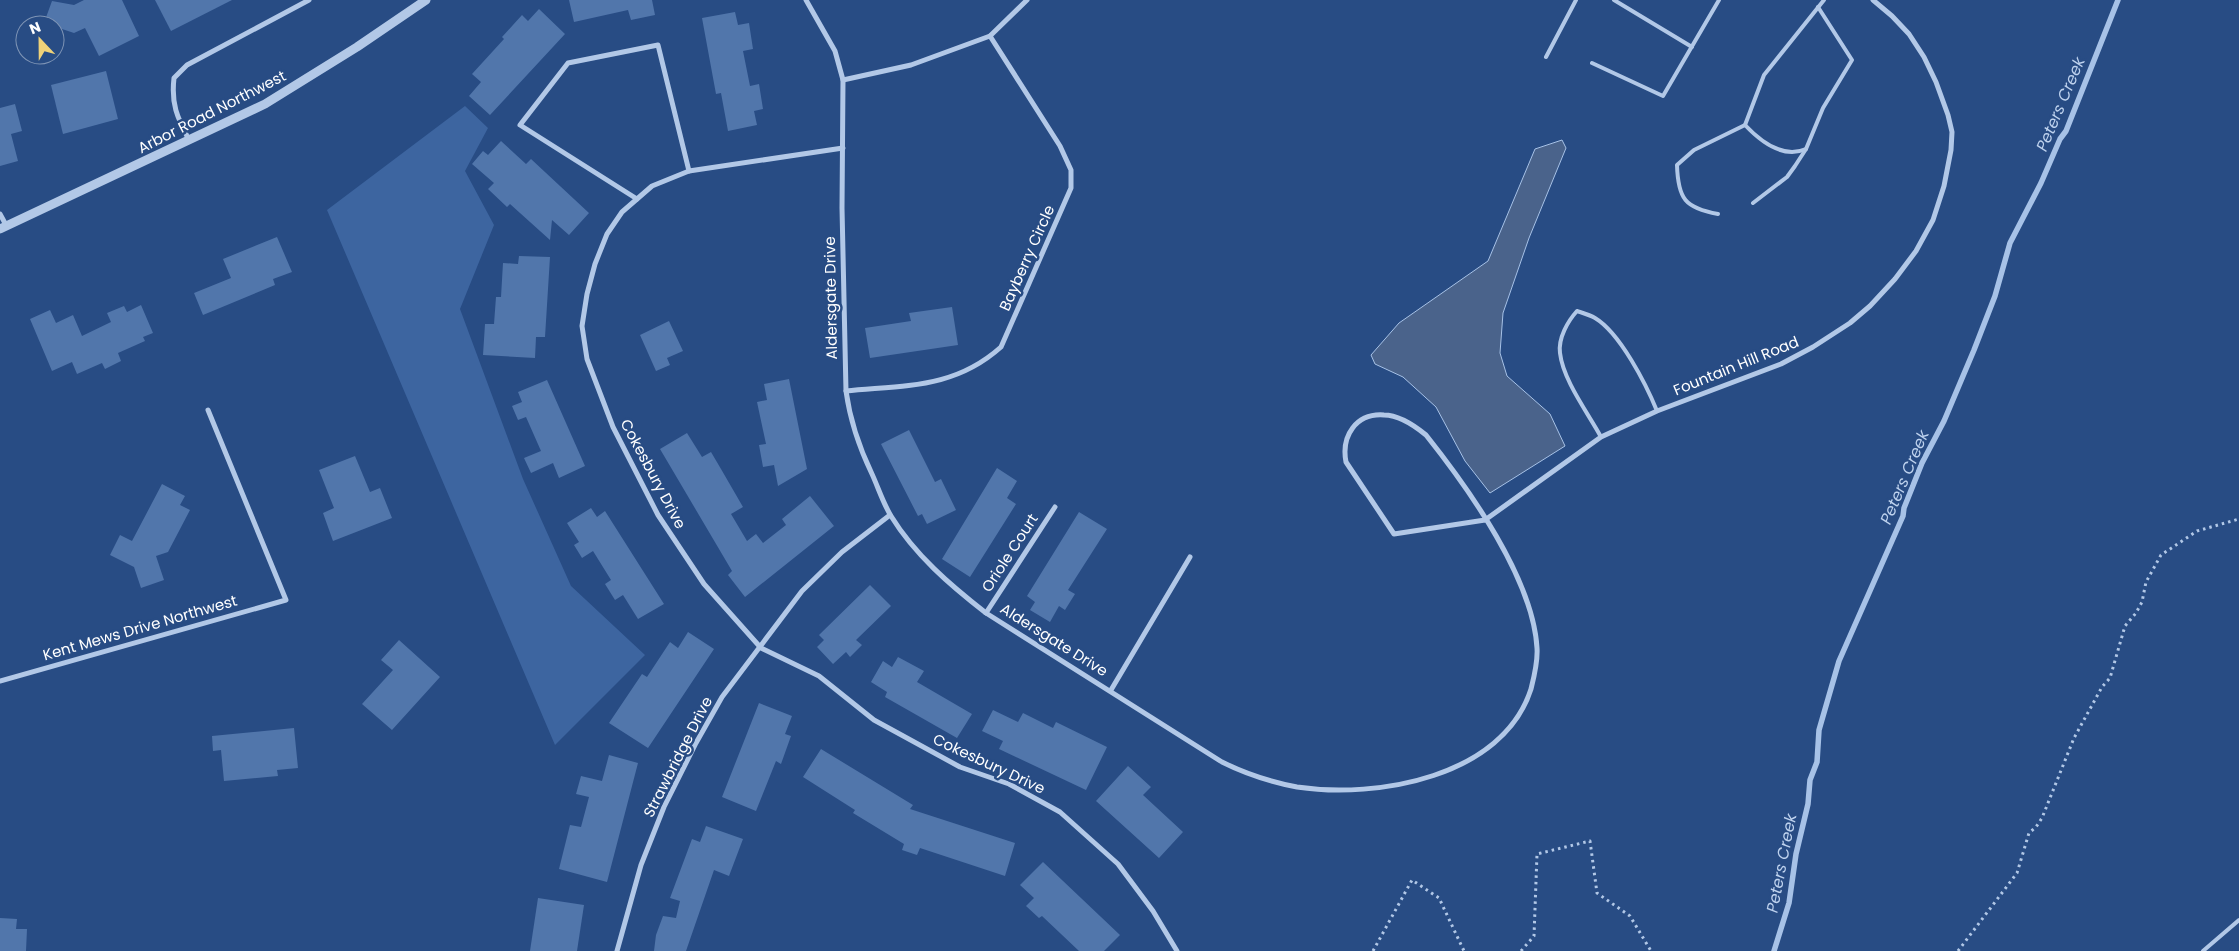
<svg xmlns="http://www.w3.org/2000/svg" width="2239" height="951" font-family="Poppins,sans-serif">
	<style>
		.green { fill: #3d65a0 }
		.water { fill: #4a638b; stroke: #a7c2e7 }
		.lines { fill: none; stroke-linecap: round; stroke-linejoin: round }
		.stream { stroke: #a7c2e7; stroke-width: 5.5 }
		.building { fill: #5176ab }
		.path { stroke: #b2c8e7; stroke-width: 3; stroke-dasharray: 2.5 4; stroke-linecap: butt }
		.service { stroke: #b2c8e7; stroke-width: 4 }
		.minor { stroke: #b2c8e7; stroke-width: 5 }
		.tertiary { stroke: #b2c8e7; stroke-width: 9 }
		.labels { text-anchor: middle; stroke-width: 5; stroke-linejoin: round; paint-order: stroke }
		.street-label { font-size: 15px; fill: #fff; stroke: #284c84 }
		.water-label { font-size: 16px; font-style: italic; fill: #bed2ee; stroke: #284c84 }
	</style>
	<rect width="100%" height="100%" fill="#284c84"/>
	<path class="green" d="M465,106L488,128L465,171L494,225L460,309L523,479L571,586L645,655L555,745L327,210Z"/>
	<path class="water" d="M1562,140L1566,148L1529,238L1503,313L1500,353L1507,376L1550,414L1565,446L1490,493L1465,461L1436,407L1403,377L1375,364L1371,355L1399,323L1488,261L1535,149Z"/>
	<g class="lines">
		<path class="stream" d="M1774,951L1789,903L1796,854L1808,804L1810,780L1817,762L1819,730L1839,661L1903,516L1904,508L1922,463L1944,421L1974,350L1995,296L2010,243L2041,183L2060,139L2066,131L2118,0"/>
	</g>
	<g class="building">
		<path d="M84,0H122L139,36L99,56L85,28L74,33L44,23L52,1L74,5Z"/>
		<path d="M155,0H232L171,31Z"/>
		<path d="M569,0H652L655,15L631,20L628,10L574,22Z"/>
		<path d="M539,9L565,34L490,115L469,96L481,82L472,74L504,39L502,37L522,15L528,21Z"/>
		<path d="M735,12L738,25L749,23L753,49L743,51L750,86L759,84L763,109L754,111L757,125L728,131L721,93L716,94L702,18Z"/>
		<path d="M106,71L118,119L63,134L51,85Z"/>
		<path d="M15,104L22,131L11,134L18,161L0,166V108Z"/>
		<path d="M501,141L526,164L531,159L589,213L569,235L552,220L550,240L510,204L507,207L488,189L494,183L472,164L483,151L488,155Z"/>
		<path d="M277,237L292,272L273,279L275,285L203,315L194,293L231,278L223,259Z"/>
		<path d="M519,256L550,257L545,337H536L535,358L483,355L485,324H494L496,297H501L503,263L518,264Z"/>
		<path d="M141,305L153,333L143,337L145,341L118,353L121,361L105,369L102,363L77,374L72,362L52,371L30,319L50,310L56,323L73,315L82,336L111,322L107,313L124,306L127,312Z"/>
		<path d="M952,307L958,345L870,358L865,328L911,321L909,313Z"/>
		<path d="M669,321L683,351L667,358L670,365L656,371L640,335Z"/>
		<path d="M789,379L807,469L778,486L774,465L763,467L759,445L766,444L757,402L767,400L764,384Z"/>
		<path d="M547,380L585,466L559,478L553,463L531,473L524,458L541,451L526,417L518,420L512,406L522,402L518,392Z"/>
		<path d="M909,430L935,482L941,479L956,510L927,524L922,514L918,516L881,444Z"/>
		<path d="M687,433L702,457L711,452L721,469L743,507L731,514L747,541L756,534L763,543L786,525L782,519L810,496L834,526L745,597L728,575L732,571L660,449Z"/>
		<path d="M355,456L370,492L380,488L392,518L333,541L323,513L334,508L319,470Z"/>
		<path d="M997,468L1017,481L1007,498L1016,504L970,577L942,559Z"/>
		<path d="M162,484L185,496L180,505L190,510L168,552L156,556L164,580L141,588L134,567L110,555L120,535L132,541Z"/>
		<path d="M591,508L597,517L605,511L664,604L638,619L623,595L615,600L605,584L611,580L593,551L582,558L574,545L579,542L567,523Z"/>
		<path d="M1079,512L1107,529L1068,590L1075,594L1065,610L1059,606L1050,622L1030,610L1035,602L1027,596Z"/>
		<path d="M870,585L891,606L856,640L862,645L850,657L846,652L833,664L817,647L824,640L819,635Z"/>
		<path d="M688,632L714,649L648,748L609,723L642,674L647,677L670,642L678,648Z"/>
		<path d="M399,640L440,677L392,730L362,704L393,670L381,660Z"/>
		<path d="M898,657L924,671L917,682L972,714L957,738L885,697L887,692L871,682L883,661L892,667Z"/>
		<path d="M759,703L792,716L785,734L791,736L781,764L776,761L756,811L722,797Z"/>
		<path d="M993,710L1018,722L1023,713L1053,728L1056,722L1107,747L1086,790L999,749L1003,741L982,731Z"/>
		<path d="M294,728L298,768L277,770L278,776L224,781L221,750L213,751L212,736Z"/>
		<path d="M821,749L913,805L910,809L1015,843L1005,876L920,848L917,855L902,850L904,844L853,813L855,810L803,777Z"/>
		<path d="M609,755L638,763L607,882L559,869L570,825L581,827L589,797L576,794L581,776L602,781Z"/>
		<path d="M1128,766L1151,787L1143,795L1183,832L1159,858L1096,801Z"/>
		<path d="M706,826L743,839L729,876L714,870L686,951H654L656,935L663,916L676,918L680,901L670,898L692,839L700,842Z"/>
		<path d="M1043,862L1120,935L1104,951H1079L1042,916L1039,918L1026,906L1034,898L1020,885Z"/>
		<path d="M538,898L584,905L577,951H530Z"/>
		<path d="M0,918L17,919L16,929H27L26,951H0Z"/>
	</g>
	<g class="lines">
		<g class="path">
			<path d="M1373,951L1412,880L1439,898L1464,951"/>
			<path d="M1521,951L1534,936L1537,854L1590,841L1597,893L1630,916L1651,951"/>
			<path d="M1958,951L2017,873L2029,833L2036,827L2042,818L2074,738L2102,687L2110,678L2125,626L2136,613L2142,602L2146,582L2161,555L2197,531L2239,519"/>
		</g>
		<g class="service">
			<path d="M1614,0L1692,47"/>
			<path d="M1546,57L1576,0"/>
			<path d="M1592,63L1663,96L1719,0"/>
			<path d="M1745,125C1761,142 1783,159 1806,149"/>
			<path d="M1753,203L1787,177L1795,166L1806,149L1823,108L1852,60L1818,7"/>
			<path d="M1718,214C1685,208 1678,199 1677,165L1694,150L1745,125L1764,75L1824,0"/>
			<path d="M1601,437C1588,413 1563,380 1560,353C1558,338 1568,321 1577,311C1583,313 1590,315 1595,318C1620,333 1646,384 1657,411"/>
			<path d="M2203,951L2239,920"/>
		</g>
		<g class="minor">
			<path d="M806,0L835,51L843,80L842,208L846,391C850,420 859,447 872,474C878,487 883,503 891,516C915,555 950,585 986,613L1222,762C1246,774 1271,782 1297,787C1377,799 1503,777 1531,689C1534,677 1538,662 1537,648C1533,579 1469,489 1426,435C1415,426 1400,415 1384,415C1356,413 1341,436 1346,462L1394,534L1485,520L1601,437L1657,411L1781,364L1813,347L1850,323L1870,306L1895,279L1916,251L1933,220L1944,186L1951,150L1952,132L1948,115L1936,82L1924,57L1909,34L1892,16L1873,0"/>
			<path d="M843,80L911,65L990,36L1027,0"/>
			<path d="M189,140C177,117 171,104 174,78L187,65L309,0"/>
			<path d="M843,148L689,171L652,186L622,212L607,234L595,264L587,294L582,326L587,359L613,427L658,515L704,584L761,648L819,676L874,720L960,767L1009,784L1060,812L1118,864L1153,911L1177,951"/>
			<path d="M637,199L520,125L568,63L658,45L689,171"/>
			<path d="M0,214L6,225"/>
			<path d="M846,391C905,385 954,389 1001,347L1071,188V170L1060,146L990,36"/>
			<path d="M986,613L1055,507"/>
			<path d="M0,681L286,600L208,410"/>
			<path d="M1111,690L1190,557"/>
			<path d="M617,951L641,865L664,807L696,743L722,697L802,591L842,552L890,515"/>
		</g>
		<path class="tertiary" d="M0,229L265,104L357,47L426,0"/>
	</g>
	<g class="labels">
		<g class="street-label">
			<text transform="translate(212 112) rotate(-27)" y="5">Arbor Road Northwest</text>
			<text transform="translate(1027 258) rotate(-66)" y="5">Bayberry Circle</text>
			<text transform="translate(831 298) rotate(-91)" y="5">Aldersgate Drive</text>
			<text transform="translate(1736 366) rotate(-22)" y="5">Fountain Hill Road</text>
			<text transform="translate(653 474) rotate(62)" y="5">Cokesbury Drive</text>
			<text transform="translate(1010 553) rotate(-57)" y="5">Oriole Court</text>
			<text transform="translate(140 628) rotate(-16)" y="5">Kent Mews Drive Northwest</text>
			<text transform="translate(1054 640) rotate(32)" y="5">Aldersgate Drive</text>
			<text transform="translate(678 757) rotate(-63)" y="5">Strawbridge Drive</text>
			<text transform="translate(989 764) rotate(25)" y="5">Cokesbury Drive</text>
		</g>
		<g class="water-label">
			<text transform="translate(2060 104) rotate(-67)" y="6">Peters Creek</text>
			<text transform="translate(1904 477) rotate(-67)" y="6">Peters Creek</text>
			<text transform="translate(1781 863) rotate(-79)" y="6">Peters Creek</text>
		</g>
	</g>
	<g transform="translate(40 40) rotate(338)"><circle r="24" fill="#284c84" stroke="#7e94b5"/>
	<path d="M0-4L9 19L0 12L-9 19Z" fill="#efd279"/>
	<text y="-8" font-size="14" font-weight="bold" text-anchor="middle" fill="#ffffff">N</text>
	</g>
</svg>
